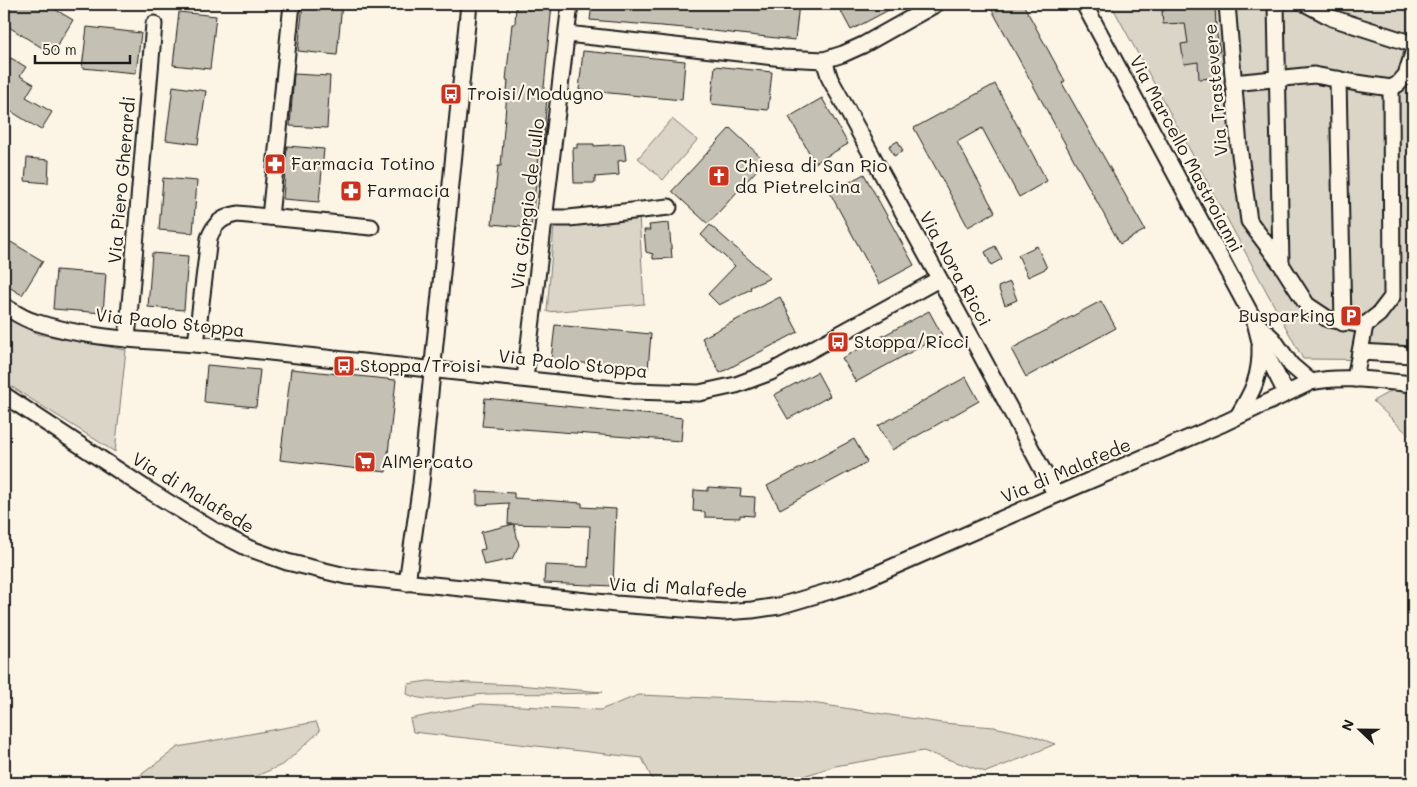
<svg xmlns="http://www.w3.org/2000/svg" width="1417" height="787" font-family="Mali,sans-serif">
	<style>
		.green { fill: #dbd5c8; stroke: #7c7872 }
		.building { fill: #c4c0b3; stroke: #1c1c1c }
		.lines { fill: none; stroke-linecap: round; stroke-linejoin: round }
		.minor-casing { stroke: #1c1c1c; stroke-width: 19 }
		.minor { stroke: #fcf5e5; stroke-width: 15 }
		.labels { text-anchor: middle; stroke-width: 4.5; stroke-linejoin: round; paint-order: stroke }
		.street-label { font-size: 18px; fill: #1c1c1c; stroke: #fcf5e5 }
		.poi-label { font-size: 18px; fill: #1c1c1c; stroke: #fcf5e5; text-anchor: start }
	</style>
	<rect width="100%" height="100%" fill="#fcf5e5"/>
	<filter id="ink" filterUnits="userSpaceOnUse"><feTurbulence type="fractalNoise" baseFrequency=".02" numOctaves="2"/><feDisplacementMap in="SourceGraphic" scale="10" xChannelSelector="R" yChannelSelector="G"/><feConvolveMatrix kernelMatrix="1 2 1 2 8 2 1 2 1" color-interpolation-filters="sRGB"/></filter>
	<g filter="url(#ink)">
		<g class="green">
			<path d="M1111,4H1413V360L1303,359Z"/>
			<path d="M672,119L697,140L663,180L638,158Z"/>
			<path d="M639,214L644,304L547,312L554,226Z"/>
			<path d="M4,315L38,334L126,350L115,452L4,382Z"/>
			<path d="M1403,384H1413V439L1373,401Z"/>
			<path d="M428,681L517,685L603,692C564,695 526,693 487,694C464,695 428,705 407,694L408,684Z"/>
			<path d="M639,695L805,702L942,723L994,727L1030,735L1055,744L1025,757L986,772L923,751L835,766L782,783H654L642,758L413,732L410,719L481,704L600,710Z"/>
			<path d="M316,722L320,731L284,764L252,778L250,783H130L178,747Z"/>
		</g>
		<g class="building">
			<path d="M4,4H46L73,20L52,54L4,24Z"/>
			<path d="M303,4H342L337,55L298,51Z"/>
			<path d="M516,4H552L543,98H547L542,157H539L531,228L492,224L498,166H501L508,80H506L512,24H515Z"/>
			<path d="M592,4H799L795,40L685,28L590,20Z"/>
			<path d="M837,4H900L851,30Z"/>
			<path d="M1003,4H1023L1065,81L1062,83L1145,230L1120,244L992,10Z"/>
			<path d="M1164,4H1215L1216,30L1220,51H1217L1218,56H1214L1215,78L1199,79L1198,62L1184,64L1181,44L1188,43L1185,23L1163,24L1162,11H1164Z"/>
			<path d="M179,12L216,16L210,69L173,65Z"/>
			<path d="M87,27L141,33L136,73L82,68Z"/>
			<path d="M583,51L685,61L682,100L579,90Z"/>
			<path d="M11,58L26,67L20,76L34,84L26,97L52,112L41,130L4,107V62L7,64Z"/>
			<path d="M715,66L772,72L768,110L711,104Z"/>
			<path d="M294,74L330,76L327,128L290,126Z"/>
			<path d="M995,84L1047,181L1019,197L982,128L957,142L995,212L968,227L914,128Z"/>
			<path d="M173,86L206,91L198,144L166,140Z"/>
			<path d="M822,98L848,144L815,163L789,117Z"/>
			<path d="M730,128L765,161L708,224L672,191Z"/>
			<path d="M898,141L903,151L894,156L889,146Z"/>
			<path d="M577,144H594V146L624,144L626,160L618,161L619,175L595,177V183H574L573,148H577Z"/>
			<path d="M287,146L324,149L319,202L283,199Z"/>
			<path d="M27,158L49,160L48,183L25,181Z"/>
			<path d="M864,174L914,265L879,284L830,193Z"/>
			<path d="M163,178L197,181L193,233L159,230Z"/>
			<path d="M669,223L672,258L653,259V254L646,252L644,230H650L649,225Z"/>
			<path d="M710,225L770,278L750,287L751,289L719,305L708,294L735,266L701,235Z"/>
			<path d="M4,238L43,261L22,295L4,284Z"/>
			<path d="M995,246L1002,259L991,265L985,252Z"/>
			<path d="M1037,246L1047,268L1028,277L1018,255Z"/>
			<path d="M152,253L188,256L184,310L148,307Z"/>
			<path d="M56,270L106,274L103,313L53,309Z"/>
			<path d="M1010,282L1017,300L1005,305L998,287Z"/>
			<path d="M780,297L798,332L720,373L702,338Z"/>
			<path d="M1101,301L1116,328L1026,377L1011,349Z"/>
			<path d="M929,311L942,335L856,382L842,358Z"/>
			<path d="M555,325L651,334L648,369L551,360Z"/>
			<path d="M207,365L260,370L256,407L204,402Z"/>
			<path d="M291,369L396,380L386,472L280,460Z"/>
			<path d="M817,372L830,396L788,419L774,395Z"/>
			<path d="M966,377L979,401L892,450L878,426Z"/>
			<path d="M485,398L683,418L681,441L482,426Z"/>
			<path d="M854,439L867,462L780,509L767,486Z"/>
			<path d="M708,487L741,489L740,496L755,497L754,516L740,515V518L705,517V512L693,511L694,490L708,491Z"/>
			<path d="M477,491L514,493V498L582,503V507L616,509L613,586L544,583L545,565L588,567L590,526L508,524L509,503L477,505Z"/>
			<path d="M514,524L519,545L512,559L484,565L480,550L485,549L481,532Z"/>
		</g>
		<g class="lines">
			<g class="minor-casing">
				<g id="minor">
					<path d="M1084,4L1255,322L1260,342L1286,393"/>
					<path d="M1227,4L1239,147L1249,221L1281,264L1307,305L1328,319L1365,325L1379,314L1392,297L1391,88"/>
					<path d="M1276,4L1281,264"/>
					<path d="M1306,4L1332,18L1413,44"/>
					<path d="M567,34L783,58L824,60L843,54L863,45L936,4"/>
					<path d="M824,60L830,79L840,97L974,342L1056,495"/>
					<path d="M1338,79L1343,323"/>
					<path d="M1233,83L1314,75L1357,83L1391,88L1398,84L1406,75L1413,53"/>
					<path d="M270,217L292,4"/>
					<path d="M545,218H569L669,207"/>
					<path d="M4,306C14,312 24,319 35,322C87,339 143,340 196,344L632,391L699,393L736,385L771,372L939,279"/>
					<path d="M1255,322L1273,339L1291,365L1311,382"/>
					<path d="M127,339L154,24"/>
					<path d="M196,344L209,238C215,223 222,217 238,214L371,227"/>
					<path d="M1360,352L1413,355"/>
					<path d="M525,378L570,4"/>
					<path d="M1355,379L1365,325"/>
					<path d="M4,395L145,488L213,530L248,548L287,562L346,576L616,604L724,612L752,610L779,606L854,584L1056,495L1224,423L1311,382C1344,375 1379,381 1413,384"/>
					<path d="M1238,416C1253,391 1261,376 1260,346"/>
					<path d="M407,583L421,483L469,4"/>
				</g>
			</g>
			<use href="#minor" class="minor"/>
		</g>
	</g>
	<defs>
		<g id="bus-square" transform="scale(1.125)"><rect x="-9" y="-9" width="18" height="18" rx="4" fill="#c8321e" stroke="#fcf5e5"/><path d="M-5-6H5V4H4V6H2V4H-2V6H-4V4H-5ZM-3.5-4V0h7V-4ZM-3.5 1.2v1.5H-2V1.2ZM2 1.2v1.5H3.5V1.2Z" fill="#fff"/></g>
		<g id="pharmacy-square" transform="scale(1.125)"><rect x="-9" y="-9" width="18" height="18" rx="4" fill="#c8321e" stroke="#fcf5e5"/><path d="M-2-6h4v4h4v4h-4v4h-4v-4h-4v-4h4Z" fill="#fff"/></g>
		<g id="church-square" transform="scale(1.125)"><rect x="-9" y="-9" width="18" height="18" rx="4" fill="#c8321e" stroke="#fcf5e5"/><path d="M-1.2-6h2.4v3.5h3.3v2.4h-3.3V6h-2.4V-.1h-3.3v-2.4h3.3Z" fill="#fff"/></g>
		<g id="parking-square" transform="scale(1.125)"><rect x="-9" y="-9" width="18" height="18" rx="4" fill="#c8321e" stroke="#fcf5e5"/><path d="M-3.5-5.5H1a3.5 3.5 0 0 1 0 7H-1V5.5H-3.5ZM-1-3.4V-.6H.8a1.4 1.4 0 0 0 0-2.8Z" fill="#fff"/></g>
		<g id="supermarket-square" transform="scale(1.125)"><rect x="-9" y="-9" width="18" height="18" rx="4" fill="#c8321e" stroke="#fcf5e5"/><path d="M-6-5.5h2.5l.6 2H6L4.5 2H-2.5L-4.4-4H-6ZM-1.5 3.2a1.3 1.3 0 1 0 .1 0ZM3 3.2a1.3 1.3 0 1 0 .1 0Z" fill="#fff"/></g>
	</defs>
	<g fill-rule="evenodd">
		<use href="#bus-square" x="451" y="94"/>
		<use href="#pharmacy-square" x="275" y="164"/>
		<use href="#church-square" x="719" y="176"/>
		<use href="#pharmacy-square" x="351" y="191"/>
		<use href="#parking-square" x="1351" y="316"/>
		<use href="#bus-square" x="838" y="342"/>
		<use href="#bus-square" x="344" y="366"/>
		<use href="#supermarket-square" x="365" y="462"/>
	</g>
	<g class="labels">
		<g class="street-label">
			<text transform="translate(1216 90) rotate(-95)" y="6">Via Trastevere</text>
			<text transform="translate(1186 154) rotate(62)" y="6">Via Marcello Mastroianni</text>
			<text transform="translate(122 180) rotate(-85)" y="6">Via Piero Gherardi</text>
			<text transform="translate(528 204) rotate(-83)" y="6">Via Giorgio de Lullo</text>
			<text transform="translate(955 269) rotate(61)" y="6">Via Nora Ricci</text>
			<text transform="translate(170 323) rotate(6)" y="6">Via Paolo Stoppa</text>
			<text transform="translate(573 364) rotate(6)" y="6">Via Paolo Stoppa</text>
			<text transform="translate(1066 471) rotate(-23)" y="6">Via di Malafede</text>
			<text transform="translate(193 493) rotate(31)" y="6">Via di Malafede</text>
			<text transform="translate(678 588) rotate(3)" y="6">Via di Malafede</text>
		</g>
		<g class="poi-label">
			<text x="467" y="100">Troisi/Modugno</text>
			<text x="291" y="170">Farmacia Totino</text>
			<text x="735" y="172">Chiesa di San Pio<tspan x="735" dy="21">da Pietrelcina</tspan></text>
			<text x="367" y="197">Farmacia</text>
			<text x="1335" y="322" text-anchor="end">Busparking</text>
			<text x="854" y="348">Stoppa/Ricci</text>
			<text x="360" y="372">Stoppa/Troisi</text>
			<text x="381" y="468">AlMercato</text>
		</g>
	</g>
	<rect width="1417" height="787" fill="none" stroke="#fcf5e5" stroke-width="20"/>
	<rect x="10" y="10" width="1397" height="767" fill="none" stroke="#1c1c1c" stroke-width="2" filter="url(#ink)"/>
	<g transform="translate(1360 730) rotate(292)" stroke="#fcf5e5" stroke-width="4" paint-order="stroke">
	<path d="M0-4L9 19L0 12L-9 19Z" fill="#1c1c1c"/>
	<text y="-8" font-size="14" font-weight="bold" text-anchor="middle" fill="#1c1c1c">N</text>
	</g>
	<path d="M35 55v8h95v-8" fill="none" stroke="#1c1c1c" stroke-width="2.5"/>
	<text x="42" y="55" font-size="15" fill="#1c1c1c" stroke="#fcf5e5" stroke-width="4" paint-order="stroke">50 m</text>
</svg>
